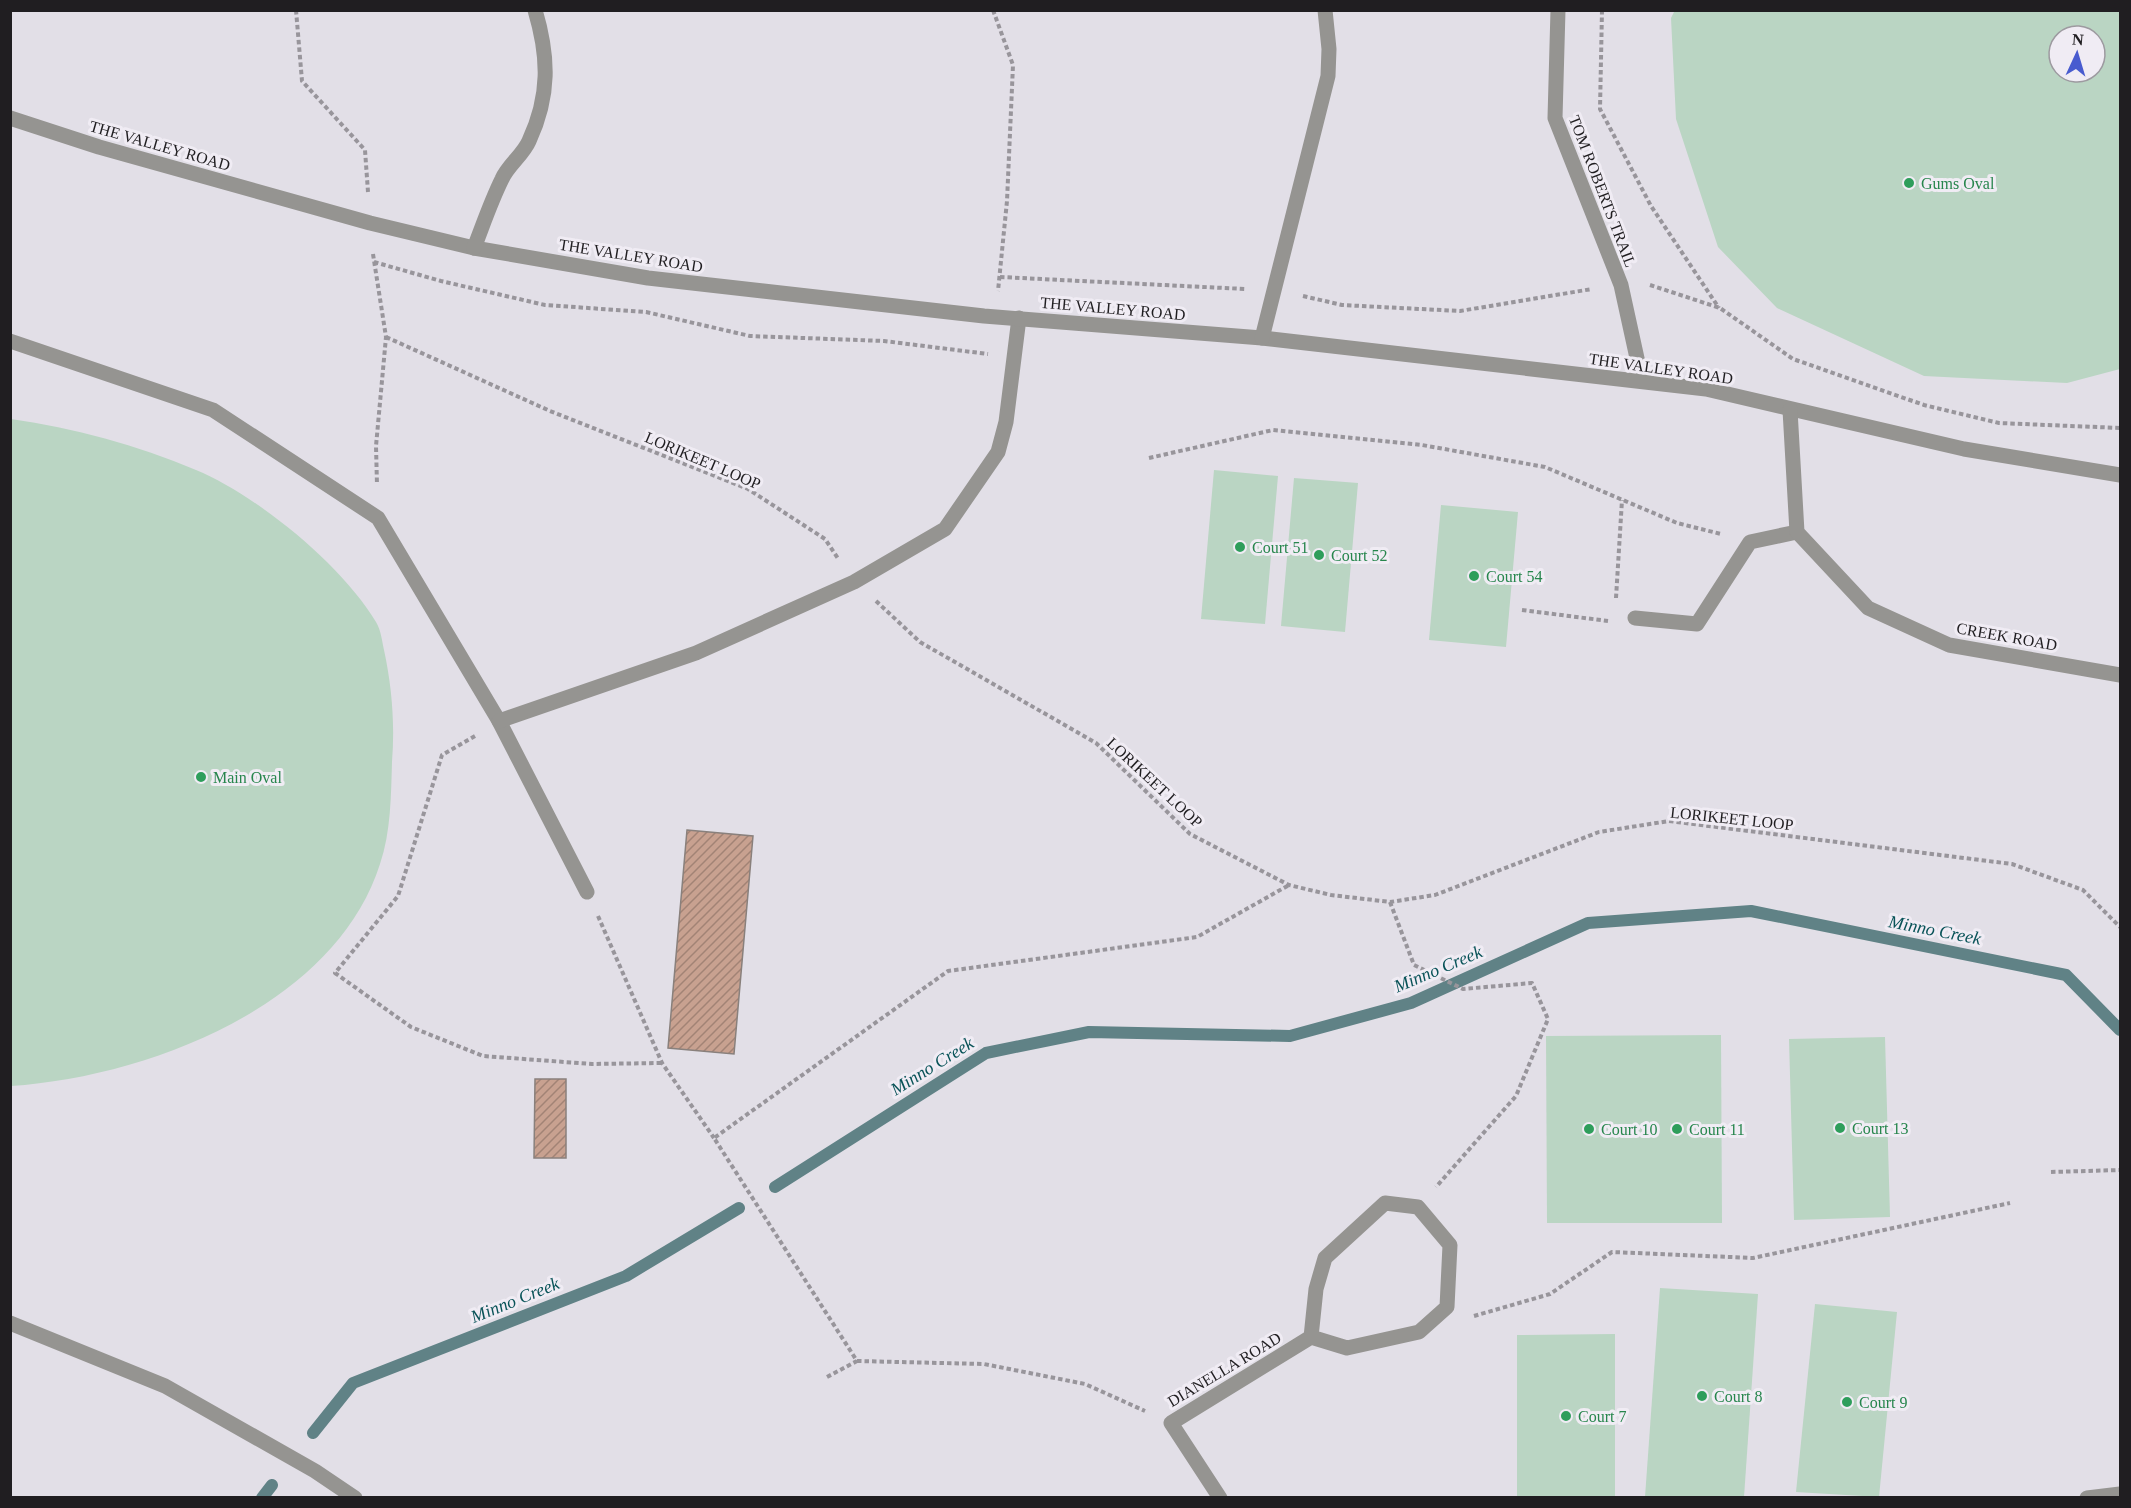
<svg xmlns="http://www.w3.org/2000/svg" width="2131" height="1508" font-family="Georgia,serif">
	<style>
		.pitch { fill: #bad5c3; fill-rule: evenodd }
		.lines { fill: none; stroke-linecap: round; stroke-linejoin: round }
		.stream { stroke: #608286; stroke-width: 12 }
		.building { fill: url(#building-hatch); stroke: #89807c; stroke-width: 1.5 }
		.path { stroke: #98959b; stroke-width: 4; stroke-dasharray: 4.5 3; stroke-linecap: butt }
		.lane { stroke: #959491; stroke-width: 15 }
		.street { stroke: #959491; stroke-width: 15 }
		.leisure-dot { fill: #2e9e5b; stroke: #f0ecf4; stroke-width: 2 }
		.labels { text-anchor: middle; stroke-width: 6; stroke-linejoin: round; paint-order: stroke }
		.street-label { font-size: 16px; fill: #201e21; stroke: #f0ecf4 }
		.leisure-label { font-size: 16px; fill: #27864d; stroke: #f0ecf4; text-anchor: start }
		.water-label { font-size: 18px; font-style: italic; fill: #095358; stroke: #f0ecf4 }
	</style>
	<defs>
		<pattern id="building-hatch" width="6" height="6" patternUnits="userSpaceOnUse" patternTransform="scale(1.5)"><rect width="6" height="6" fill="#c8a190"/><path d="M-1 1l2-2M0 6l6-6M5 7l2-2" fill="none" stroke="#a28375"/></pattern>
	</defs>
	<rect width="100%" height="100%" fill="#e2dfe7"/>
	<g class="pitch">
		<path d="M1675,10L2120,11V369L2067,383L1924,376L1777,308L1718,247L1676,119L1671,18ZM2059,36H2095V72H2059Z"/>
		<path d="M11,419C74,428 137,445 196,470C258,496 342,565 376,622C381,630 382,641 384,650C392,687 395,724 392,762C391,795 391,832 380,864C335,1006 147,1077 11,1086Z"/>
		<path d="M1214,470L1278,476L1265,624L1201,619Z"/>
		<path d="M1294,478L1358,483L1345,632L1281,626Z"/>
		<path d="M1441,505L1518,512L1506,647L1429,640Z"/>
		<path d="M1721,1035L1722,1223H1547L1546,1036Z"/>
		<path d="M1885,1037L1890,1217L1794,1220L1789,1039Z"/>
		<path d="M1660,1288L1758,1294L1744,1497H1645Z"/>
		<path d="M1815,1304L1897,1312L1879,1497L1796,1492Z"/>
		<path d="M1615,1334V1497H1517V1335Z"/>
	</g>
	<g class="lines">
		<g class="stream">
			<path d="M775,1187L986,1053L1089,1032L1290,1036L1411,1003L1588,923L1751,911L2066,975L2120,1030"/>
			<path d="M313,1433L353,1383L626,1276L739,1208"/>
			<path d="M262,1498L272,1485"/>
		</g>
	</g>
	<g class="building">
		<path d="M687,830L753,836L734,1054L668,1048Z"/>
		<path d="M535,1079H566V1158H534Z"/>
	</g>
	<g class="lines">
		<g class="path">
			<path d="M296,10L302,81L365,150L368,192"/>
			<path d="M993,10L1013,65L1007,201L998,291"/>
			<path d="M1602,10L1600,109L1651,206L1719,308"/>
			<path d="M373,254L386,337L376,446L377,485"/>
			<path d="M374,262L441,281L545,305L646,312L750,336L884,341L988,354"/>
			<path d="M1000,277L1245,289"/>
			<path d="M1650,285L1720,308L1793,359L1924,405L1999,423L2120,428"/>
			<path d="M1303,296L1342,305L1460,311L1592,289"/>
			<path d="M386,337L550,411L748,489L825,539L839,560"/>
			<path d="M1149,458L1273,430L1422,445L1545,467L1677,523L1721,534"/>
			<path d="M1616,598L1622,500"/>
			<path d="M876,601L920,642L1096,743L1190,834L1289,885L1331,895L1390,902L1435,895L1599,832L1669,821L2012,864L2083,890L2120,927"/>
			<path d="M1522,610L1608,621"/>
			<path d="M475,736L442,755L398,896L335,973L411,1027L483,1056L592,1064L662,1063"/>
			<path d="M1390,902L1414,965L1463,989L1532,983L1548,1019L1516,1096L1436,1187"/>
			<path d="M598,916L662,1063L714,1138"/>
			<path d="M2051,1172L2120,1170"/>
			<path d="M1474,1316L1550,1294L1612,1252L1753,1258L2010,1203"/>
			<path d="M857,1361L984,1364L1085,1384L1145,1411"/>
			<path d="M827,1377L857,1361L714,1138L948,971L1197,937L1289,885"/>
		</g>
		<g class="lane">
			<path d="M1558,10L1555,118L1621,285L1642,381"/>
			<path d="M10,341L213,410L378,518L499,721L587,892"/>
			<path d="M1635,618L1697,624L1750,542L1797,532"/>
			<path d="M499,721L696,653L854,582L945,529L998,452L1006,422L1019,318"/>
			<path d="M10,1323L165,1386L315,1471L355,1498"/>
			<path d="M1220,1498L1171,1423L1311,1337L1347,1348L1419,1332L1447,1307L1450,1245L1418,1207L1385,1203L1325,1258L1316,1289L1311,1337"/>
			<path d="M2087,1498L2120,1494"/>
		</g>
		<g class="street">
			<path d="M10,118L99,147L370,223L474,248L648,278L984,316L1262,338L1706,389L1964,449L2120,475"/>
			<path d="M474,248C483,225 491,201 502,179C508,165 523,155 529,141C550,96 549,57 535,10"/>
			<path d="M1262,338L1328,76L1329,49L1325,10"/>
			<path d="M1790,410L1797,532L1868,608L1949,645L2120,675"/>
		</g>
	</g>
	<g class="leisure-dot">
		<circle cx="1909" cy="183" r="6"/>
		<circle cx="1240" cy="547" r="6"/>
		<circle cx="1319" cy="555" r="6"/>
		<circle cx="1474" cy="576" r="6"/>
		<circle cx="201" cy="777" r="6"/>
		<circle cx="1840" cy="1128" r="6"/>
		<circle cx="1589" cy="1129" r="6"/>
		<circle cx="1677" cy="1129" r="6"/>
		<circle cx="1702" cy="1396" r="6"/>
		<circle cx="1847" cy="1402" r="6"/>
		<circle cx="1566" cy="1416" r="6"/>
	</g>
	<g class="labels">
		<g class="street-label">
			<text transform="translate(160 145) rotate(16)" y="6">THE VALLEY ROAD</text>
			<text transform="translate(1603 191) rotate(69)" y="6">TOM ROBERTS TRAIL</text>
			<text transform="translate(631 255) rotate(9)" y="6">THE VALLEY ROAD</text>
			<text transform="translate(1113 308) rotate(5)" y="6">THE VALLEY ROAD</text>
			<text transform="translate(1661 368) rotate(8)" y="6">THE VALLEY ROAD</text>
			<text transform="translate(703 460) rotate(23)" y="6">LORIKEET LOOP</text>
			<text transform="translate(2007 636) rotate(10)" y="6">CREEK ROAD</text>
			<text transform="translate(1155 782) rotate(43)" y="6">LORIKEET LOOP</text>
			<text transform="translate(1732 818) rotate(6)" y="6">LORIKEET LOOP</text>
			<text transform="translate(1224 1369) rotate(-31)" y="6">DIANELLA ROAD</text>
		</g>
		<g class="leisure-label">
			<text x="1921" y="189">Gums Oval</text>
			<text x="1252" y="553">Court 51</text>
			<text x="1331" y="561">Court 52</text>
			<text x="1486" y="582">Court 54</text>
			<text x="213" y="783">Main Oval</text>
			<text x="1852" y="1134">Court 13</text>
			<text x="1601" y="1135">Court 10</text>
			<text x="1689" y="1135">Court 11</text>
			<text x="1714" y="1402">Court 8</text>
			<text x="1859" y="1408">Court 9</text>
			<text x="1578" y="1422">Court 7</text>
		</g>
		<g class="water-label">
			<text transform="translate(1935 930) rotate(11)" y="6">Minno Creek</text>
			<text transform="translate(1438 969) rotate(-23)" y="6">Minno Creek</text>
			<text transform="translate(932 1066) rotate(-32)" y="6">Minno Creek</text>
			<text transform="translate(515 1300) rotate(-22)" y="6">Minno Creek</text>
		</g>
	</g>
	<rect width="2131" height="1508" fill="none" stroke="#201e21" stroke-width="24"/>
	<g transform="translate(2077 54) rotate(4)"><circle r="28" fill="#f0ecf4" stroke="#9d9aa0" stroke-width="1.5"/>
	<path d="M0-4.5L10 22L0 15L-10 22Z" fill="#485bcf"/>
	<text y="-9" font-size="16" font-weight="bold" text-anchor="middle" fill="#201e21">N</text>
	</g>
</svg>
